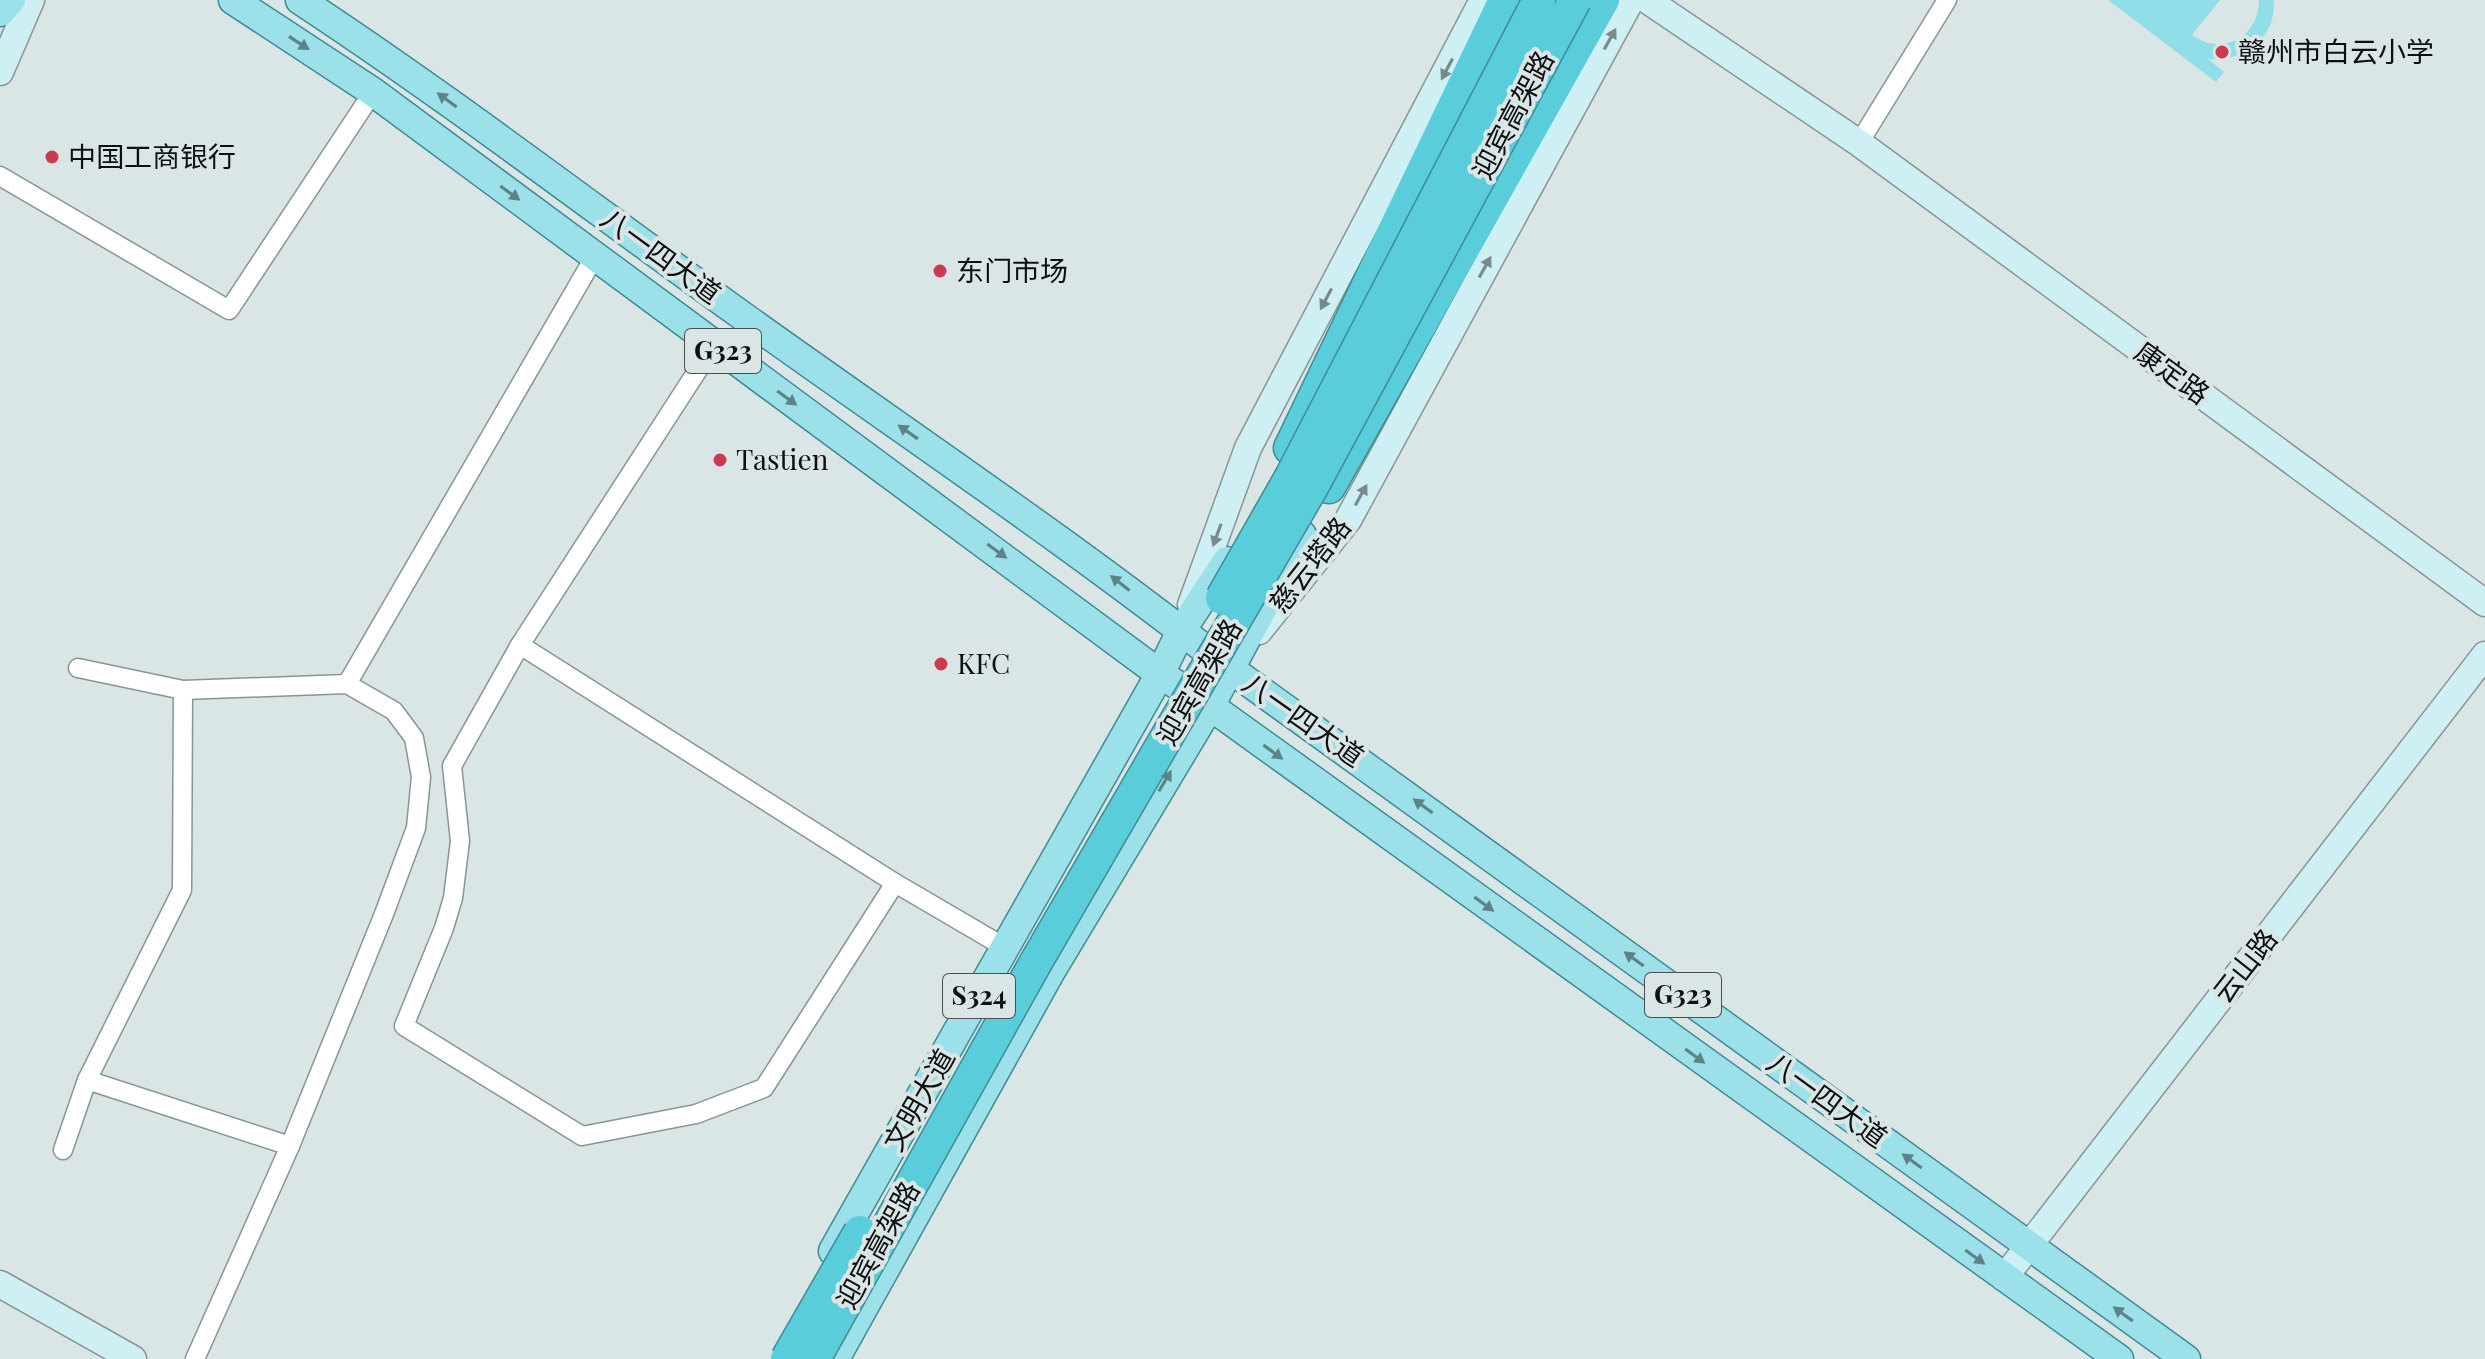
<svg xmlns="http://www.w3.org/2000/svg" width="2485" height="1359" font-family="'Playfair Display','Noto Sans SC',serif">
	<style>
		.green { fill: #90dfe8 }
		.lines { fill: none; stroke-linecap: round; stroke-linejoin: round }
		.street-casing { stroke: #899495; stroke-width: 21 }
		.secondary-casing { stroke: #899495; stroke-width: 29 }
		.primary-casing { stroke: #3f8b94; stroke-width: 31 }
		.highway-casing { stroke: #3f8b94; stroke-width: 35 }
		.street { stroke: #fff; stroke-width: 18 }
		.secondary { stroke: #cef0f4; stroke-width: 26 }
		.primary { stroke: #9ce1e9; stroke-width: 28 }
		.highway { stroke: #5acdda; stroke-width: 32 }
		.highway-bridge-casing { stroke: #3f8b94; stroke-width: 35; stroke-linecap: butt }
		.highway-bridge { stroke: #5acdda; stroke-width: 32 }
		.oneway { fill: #778b8e }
		.oneway2 { fill: #5c8388 }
		.poi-dot { fill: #cb3b4e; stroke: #dae5e6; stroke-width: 3 }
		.labels { text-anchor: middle; stroke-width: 8; stroke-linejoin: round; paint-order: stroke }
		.shield { fill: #dae5e6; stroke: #4a5051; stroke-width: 2 }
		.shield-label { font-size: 26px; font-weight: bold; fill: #0d1011 }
		.poi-label { font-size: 28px; fill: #0d1011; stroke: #dae5e6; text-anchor: start }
		.street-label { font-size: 28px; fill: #0d1011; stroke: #dae5e6 }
	</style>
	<rect width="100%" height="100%" fill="#dae5e6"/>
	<path class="green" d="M2108,0H2220L2192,35C2222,57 2259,37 2259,0H2274C2276,39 2244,62 2208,59L2224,72L2216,82Z"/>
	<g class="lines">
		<g class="street-casing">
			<g id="street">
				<path d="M1859,143L1947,0"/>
				<path d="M0,176L229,310L373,92"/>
				<path d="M714,345L520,645L452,766L460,841L453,898L444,928L404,1026L582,1136L696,1114L764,1088L895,883"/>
				<path d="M520,645L895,883L1006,948"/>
				<path d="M78,668L183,690L347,684L394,711L414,738L421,777L416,828L384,914L290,1146L195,1359"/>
				<path d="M347,684L595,256"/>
				<path d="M87,1080L290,1146"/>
				<path d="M63,1150L87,1080L182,890L183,690"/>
			</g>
		</g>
		<g class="secondary-casing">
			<g id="secondary">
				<path d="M1647,0L1859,143L2485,603"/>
				<path d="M0,72L31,0"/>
				<path d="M1191,605L1248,448L1483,0"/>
				<path d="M1259,631L1348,520L1631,0"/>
				<path d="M2004,1278L2485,655"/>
				<path d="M0,1284L133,1359"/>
			</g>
		</g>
		<g class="primary-casing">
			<g id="primary">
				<path d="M233,0L373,92L1160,674L1210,706L2119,1359"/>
				<path d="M300,0C452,100 596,211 744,317C906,433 1072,544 1229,668L2186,1359"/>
				<path d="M0,12L11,0"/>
				<path d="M833,1251L1160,674L1181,631L1227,561"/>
				<path d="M835,1359L1051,971L1210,706L1302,535"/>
			</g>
		</g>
		<g class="highway-casing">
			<g id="highway">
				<path d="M1290,448L1505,0"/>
				<path d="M1329,487L1603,0"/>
			</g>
		</g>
		<use href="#street" class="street"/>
		<use href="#secondary" class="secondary"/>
		<use href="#primary" class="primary"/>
		<use href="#highway" class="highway"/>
		<g class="highway-bridge-casing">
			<g id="highway-bridge">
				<path d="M1222,598L1291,477L1539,0"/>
				<path d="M787,1359L860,1232"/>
				<path d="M814,1359L1036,962L1312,487L1575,0"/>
			</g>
		</g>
		<use href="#highway-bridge" class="highway-bridge"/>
	</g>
	<defs><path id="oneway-solid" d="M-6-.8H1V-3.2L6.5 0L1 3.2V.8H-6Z" transform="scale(2)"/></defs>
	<g class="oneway">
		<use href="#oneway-solid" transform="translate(1610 39) rotate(-61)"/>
		<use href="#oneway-solid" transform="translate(1447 69) rotate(118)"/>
		<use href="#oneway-solid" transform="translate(1485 267) rotate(-61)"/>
		<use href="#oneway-solid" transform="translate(1326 299) rotate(118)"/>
		<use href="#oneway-solid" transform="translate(1361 495) rotate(-61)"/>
		<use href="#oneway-solid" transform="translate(1217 535) rotate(110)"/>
	</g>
	<g class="oneway2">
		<use href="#oneway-solid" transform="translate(299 43) rotate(33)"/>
		<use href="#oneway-solid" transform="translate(447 100) rotate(-144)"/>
		<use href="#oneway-solid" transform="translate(510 193) rotate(36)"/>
		<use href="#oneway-solid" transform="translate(787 398) rotate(36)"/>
		<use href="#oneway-solid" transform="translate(908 432) rotate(-145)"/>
		<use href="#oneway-solid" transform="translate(997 551) rotate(36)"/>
		<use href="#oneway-solid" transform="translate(1120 583) rotate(-142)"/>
		<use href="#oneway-solid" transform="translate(1273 752) rotate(36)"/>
		<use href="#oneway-solid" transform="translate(1165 781) rotate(-59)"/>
		<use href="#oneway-solid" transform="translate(1423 806) rotate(-144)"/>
		<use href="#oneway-solid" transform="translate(1484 904) rotate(36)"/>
		<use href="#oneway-solid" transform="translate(1634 959) rotate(-144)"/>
		<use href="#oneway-solid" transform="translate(1695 1056) rotate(36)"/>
		<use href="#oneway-solid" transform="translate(1912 1161) rotate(-144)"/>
		<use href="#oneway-solid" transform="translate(1975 1257) rotate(36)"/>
		<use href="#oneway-solid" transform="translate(2123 1314) rotate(-144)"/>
	</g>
	<g class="poi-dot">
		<circle cx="2222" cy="52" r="8"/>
		<circle cx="52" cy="157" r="8"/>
		<circle cx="940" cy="271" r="8"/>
		<circle cx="720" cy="460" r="8"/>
		<circle cx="941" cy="664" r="8"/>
	</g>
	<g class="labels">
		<g class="shield">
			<rect x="685" y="329" width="76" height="44" rx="6"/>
			<rect x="1645" y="973" width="76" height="44" rx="6"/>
			<rect x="943" y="974" width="72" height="44" rx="6"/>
		</g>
		<g class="shield-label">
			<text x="723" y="360">G323</text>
			<text x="1683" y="1004">G323</text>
			<text x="979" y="1005">S324</text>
		</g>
		<g class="poi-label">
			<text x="2238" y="62">赣州市白云小学</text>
			<text x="68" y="167">中国工商银行</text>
			<text x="956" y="281">东门市场</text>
			<text x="736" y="470">Tastien</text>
			<text x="957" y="674">KFC</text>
		</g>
		<g class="street-label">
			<text transform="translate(1513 115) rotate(-62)" y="10">迎宾高架路</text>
			<text transform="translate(661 256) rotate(36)" y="10">八一四大道</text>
			<text transform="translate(2172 373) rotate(36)" y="10">康定路</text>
			<text transform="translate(1310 565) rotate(-52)" y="10">慈云塔路</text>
			<text transform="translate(1199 682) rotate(-60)" y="10">迎宾高架路</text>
			<text transform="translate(1303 720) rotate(35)" y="10">八一四大道</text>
			<text transform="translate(2245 966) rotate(-52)" y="10">云山路</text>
			<text transform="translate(919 1100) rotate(-60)" y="10">文明大道</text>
			<text transform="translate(1827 1100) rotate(36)" y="10">八一四大道</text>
			<text transform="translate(878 1245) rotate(-61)" y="10">迎宾高架路</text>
		</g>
	</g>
</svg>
